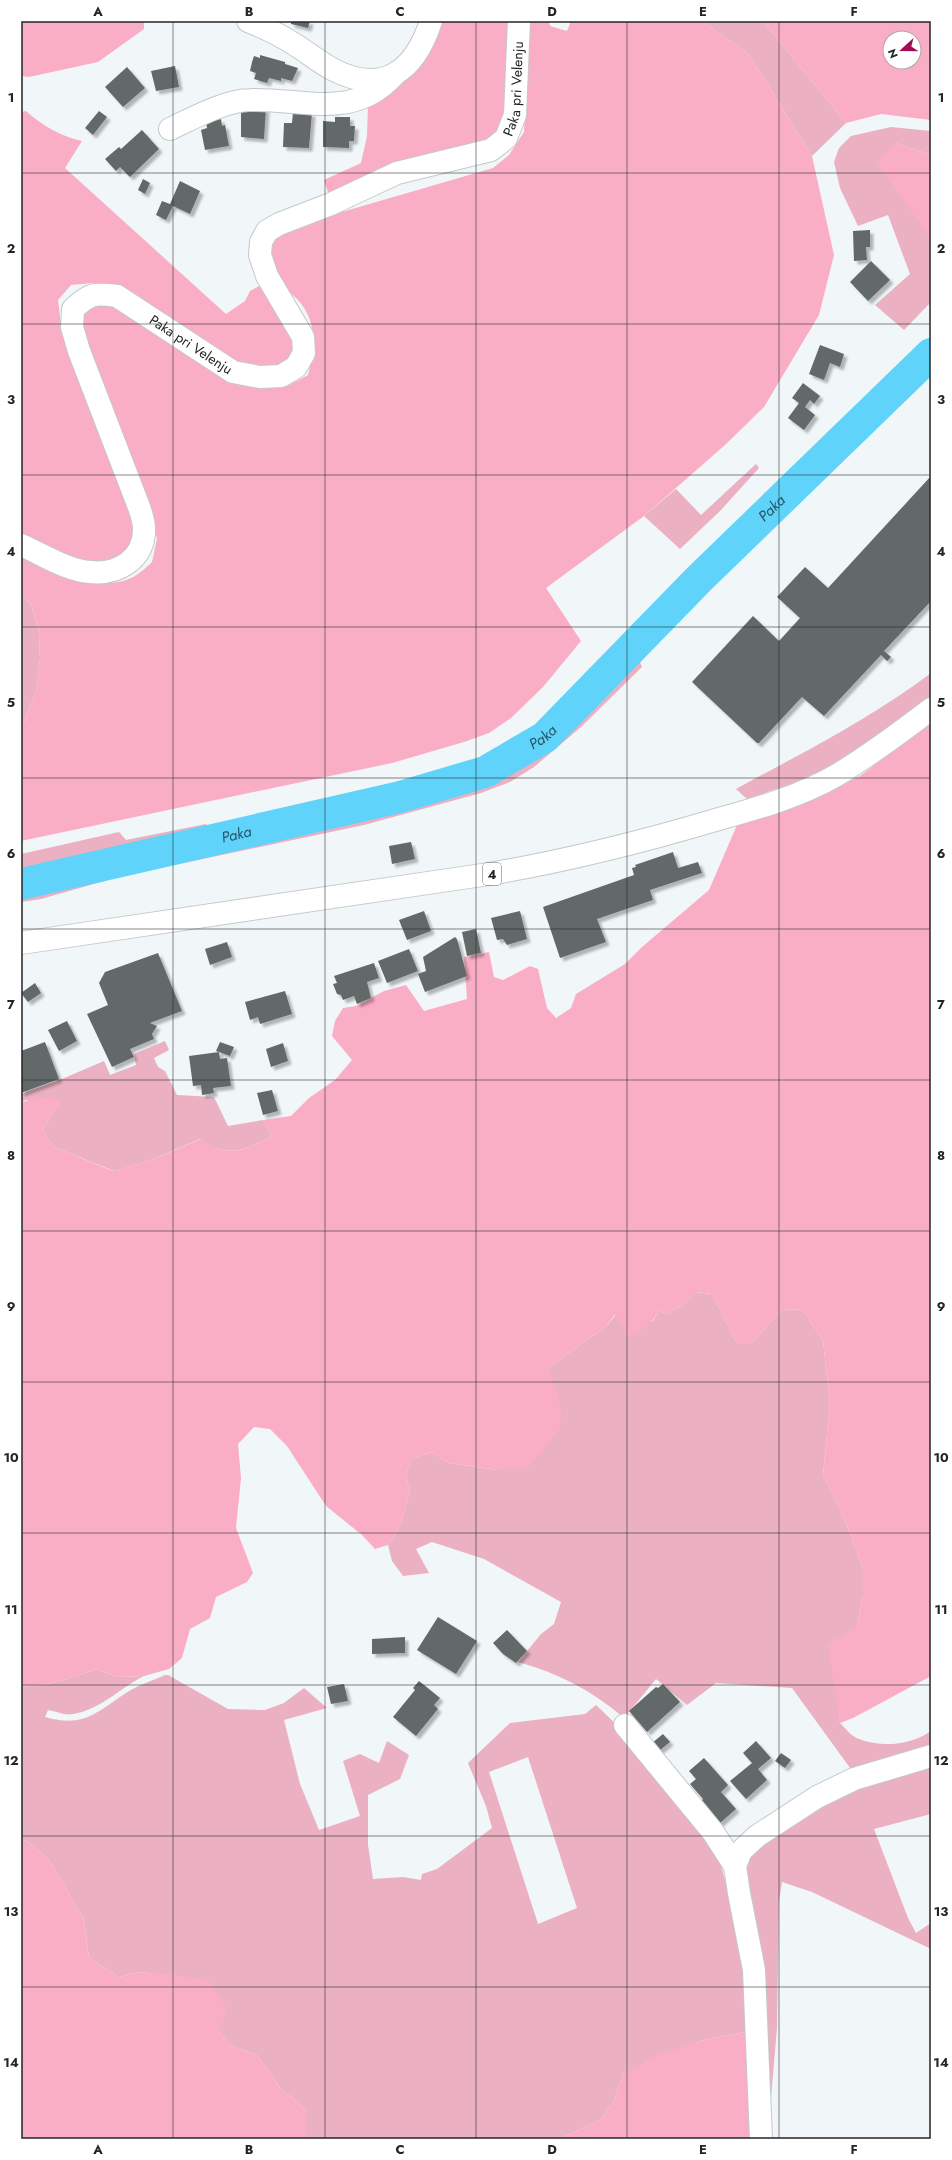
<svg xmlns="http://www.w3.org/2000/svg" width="952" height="2160" font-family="Jost,sans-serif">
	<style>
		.green { fill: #ebb0c1; fill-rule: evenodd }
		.forest { fill: #faaec5; fill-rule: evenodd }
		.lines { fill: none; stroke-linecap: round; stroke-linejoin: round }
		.river { stroke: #5fd3fa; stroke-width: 32 }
		.building { fill: #636869; filter: url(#shadow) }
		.minor-casing { stroke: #c4c9cb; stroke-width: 24 }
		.major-casing { stroke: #c4c9cb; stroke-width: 24 }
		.minor { stroke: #fff; stroke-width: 22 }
		.major { stroke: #fff; stroke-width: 22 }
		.grid { fill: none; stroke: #232525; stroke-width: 1; stroke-opacity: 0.55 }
		.labels { text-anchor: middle; stroke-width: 4; stroke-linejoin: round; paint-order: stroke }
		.shield { fill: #fff; stroke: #656666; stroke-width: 1 }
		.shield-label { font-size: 13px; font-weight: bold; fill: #232525 }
		.street-label { font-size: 14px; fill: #232525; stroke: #fff }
		.water-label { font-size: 15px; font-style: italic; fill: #265667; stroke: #fff }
		.neatline { fill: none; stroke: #232525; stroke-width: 1.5 }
		.grid-label { font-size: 13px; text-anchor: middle; font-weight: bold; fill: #232525 }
	</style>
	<defs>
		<filter id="shadow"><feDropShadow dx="3.5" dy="3.5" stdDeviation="1" flood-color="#0004"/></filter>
	</defs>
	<rect width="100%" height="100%" fill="#f1f6f8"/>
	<g class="green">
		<path d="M703,21H763L846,123L812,156L749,55Z"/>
		<path d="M891,127L931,131V155L896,143L928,235L931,239V302L904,330L875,305L910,274L888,215L858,226L840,188L834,162L839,148L851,136Z"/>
		<path d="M756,464L759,468L720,511L680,549L644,516L676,489L701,515Z"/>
		<path d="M21,595L31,604L39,632L40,659L36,692L24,722L21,724Z"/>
		<path d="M638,657L642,667L581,727L534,767L510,782L481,793L364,825L122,876L41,899L21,902V888C135,865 249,842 362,814C413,801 467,793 513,766C556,741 603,693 638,657Z"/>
		<path d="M931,673V696C900,721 868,745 833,765C807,780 776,789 747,799L736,789C802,753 870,719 931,673Z"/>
		<path d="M206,824L215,833L140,851L21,875V854L119,832L126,840Z"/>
		<path d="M165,1041L169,1050L154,1058L158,1067L165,1071L177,1095L214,1097L228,1126L263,1120L272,1137C244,1149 228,1160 200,1139L151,1160L114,1171L54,1147L43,1130L54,1111L26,1100L21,1102V1094L62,1079L104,1061L110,1075L136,1065L134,1054Z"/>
		<path d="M696,1292L712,1294L737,1344H751L782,1309L803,1310L823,1341L830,1403L823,1475L846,1523L863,1568V1595L857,1626L836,1690L840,1723C845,1728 852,1737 859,1739C882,1748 911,1745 931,1731V1749L853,1772L792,1688L716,1683L687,1705L656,1679L624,1718C593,1691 558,1673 518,1662L541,1634L554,1624L561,1602L484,1559L432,1542L416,1549L429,1573L403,1576L392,1561L388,1545L400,1526L410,1490L406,1476L411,1459L432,1452L449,1463L498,1470L547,1369L606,1326L616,1315L624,1326L653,1321L659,1311L667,1314L683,1305Z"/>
		<path d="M97,1669L117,1677L144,1676C120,1688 100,1710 73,1714C66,1716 55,1711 48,1710L45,1717C83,1728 96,1713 126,1693C138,1685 152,1681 165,1675H168L228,1709L265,1710L284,1703L304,1688L327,1708L284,1720L300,1784L319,1830L360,1816L343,1761L360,1754L379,1763L387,1741L409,1755L400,1779L368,1795V1845L373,1879L403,1877L421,1880L422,1874L437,1869L492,1828L486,1806L468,1763L510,1723L585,1714L596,1705L624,1732L718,1854L747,1963L751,2031L699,2041L623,2074L613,2103L600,2120L559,2139H306V2111L292,2097L282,2091L257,2055L230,2045L219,2032L208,1980L140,1972L119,1977L89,1958L84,1920L48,1858L21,1837V1687L54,1683ZM528,1757L577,1908L538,1924L489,1772Z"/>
		<path d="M931,1762V1814L874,1829L908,1918L916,1933L931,1923V1949L812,1892L782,1882L779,1901L777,2028L770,2110L772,2139H764L741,1869L748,1853L828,1796Z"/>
	</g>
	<g class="forest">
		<path d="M21,21H144V29L98,62L29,77L21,76Z"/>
		<path d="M436,21H518L510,113L500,135L330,199L324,180L361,163L367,136L368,104Z"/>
		<path d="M529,21H549L550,26L567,31L571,21H703L749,55L812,156L834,255L819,315L764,407L725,445L644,516L546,588L581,641L543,687L511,718L489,733L464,742L392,763L21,841V724L24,722L36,692L40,659L39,632L31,604L21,595V554C53,567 101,596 135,576C141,572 147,567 152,562L157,538L78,321L93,297L119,307L220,377L260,386L289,385L308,375C315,348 318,321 297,299C289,291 280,284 273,275C268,266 267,249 265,238L335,214L493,168L509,155L524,132Z"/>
		<path d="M763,21H931V120L881,114L846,123ZM890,38H914V62H890Z"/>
		<path d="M26,111C43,126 60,136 82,141L65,168L226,314L245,301L250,291L263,284L296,342L293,356L279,367L258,372L216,352L119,291L93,283L71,285L58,300L62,333L128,496L135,534L127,555L97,566L21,538V112Z"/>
		<path d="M896,143L931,155V239L876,162Z"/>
		<path d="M931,722V1676L853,1718L840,1723L828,1644L857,1626L863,1595V1568L846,1523L823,1475L830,1403L823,1341L803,1310L782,1309L751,1344H737L712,1294L697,1292L683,1305L667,1314L659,1311C651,1325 641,1334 625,1336L624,1326L615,1315L606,1326L547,1369L551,1373L561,1409L560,1428L528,1468L498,1470L449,1463L432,1452L411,1459L406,1476L410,1490L400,1526L388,1545L375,1549L362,1535L326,1506L287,1446L270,1429L254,1427L238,1444L241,1478L236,1528L253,1573L247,1582L216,1597L210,1618L190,1629L182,1658L169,1669L144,1676L117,1677L97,1669L54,1683L21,1687V1102L49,1097L61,1101V1107L54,1111L43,1130L54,1147L113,1171L151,1160L201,1139C228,1160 244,1149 272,1137L263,1120L291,1116L309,1098L335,1080L352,1060L332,1036L335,1021L343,1008L356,1006L384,991L406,985L424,1011L467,999L464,957L489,952L494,977L503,980L530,966L538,969L547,1008L556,1018L571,1008L576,994L625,964L642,947L709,890L737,825L830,791L860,776Z"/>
		<path d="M21,1837L48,1858L84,1920L89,1958L119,1977L140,1972L208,1979L227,2009L219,2032L230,2045L257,2055L282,2091L292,2097L306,2111V2139H21Z"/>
		<path d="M751,2031L756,2139H559L600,2120L613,2103L623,2074L653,2057L699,2041Z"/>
	</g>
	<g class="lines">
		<path class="river" id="s1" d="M21,884L400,797L485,772L545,737L699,579L931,354"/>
	</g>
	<g class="building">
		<path d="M291,21H310L308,28L291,24Z"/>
		<path d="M260,55L285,62V64L298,68L292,81L281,78V81L269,78L267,83L254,79L256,73L250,71L252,62L254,56L260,58Z"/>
		<path d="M175,66L179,87L156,91L151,71Z"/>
		<path d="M127,67L145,88L123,107L105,87Z"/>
		<path d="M241,108H266L264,139L241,137Z"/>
		<path d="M99,111L107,117L93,135L85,128Z"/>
		<path d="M293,112L312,113L309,148L283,147L284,123H292Z"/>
		<path d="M335,117H350V126H355L354,141H349V148L323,147V121L335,122Z"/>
		<path d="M221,119L222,126L225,125L229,146L205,150L201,130L207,128L206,122Z"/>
		<path d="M142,130L159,149L130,177L120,167L116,171L105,159L119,147L121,149Z"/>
		<path d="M143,179L150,183L145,194L138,190Z"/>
		<path d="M180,181L200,191L190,214L173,206L166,220L156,215L162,201L170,204Z"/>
		<path d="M870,230V247H866L867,260L854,261L853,231Z"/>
		<path d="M871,261L890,280L868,301L850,282Z"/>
		<path d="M820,345L844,354L840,367L830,363L824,380L809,374Z"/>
		<path d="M803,383L820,396L814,404L810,400L805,407L815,415L804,430L788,418L799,403L792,398Z"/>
		<path d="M931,476V601L884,651L891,657L887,661L881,655L824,716L802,697L759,743H757L692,682L753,616L779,641L800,618L777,597L805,567L828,588Z"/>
		<path d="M411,842L415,859L392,864L389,846Z"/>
		<path d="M673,852L678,868L698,862L702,873L650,890L653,900L597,919L606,942L560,958L543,907L634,875L632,868L636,867L635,865Z"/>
		<path d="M424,911L431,931L407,940L399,920Z"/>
		<path d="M520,911L527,939L507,945L503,939L497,940L491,918Z"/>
		<path d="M476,929L481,953L467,956L462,932Z"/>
		<path d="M455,937L457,939L467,976L425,992L418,974L426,971L423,957Z"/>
		<path d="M227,942L232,957L210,965L205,949Z"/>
		<path d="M409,949L418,971L387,983L378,961Z"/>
		<path d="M158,953L182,1011L150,1023L157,1026L152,1034L154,1039L130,1049L134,1057L112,1067L87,1014L108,1005L99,983L105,972Z"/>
		<path d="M374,963L379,978L367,982L371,998L357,1004L354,996L343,1000L341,995L337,994L333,984L337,983L334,976Z"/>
		<path d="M35,983L41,993L28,1002L21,993Z"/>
		<path d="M285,991L292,1014L260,1024L258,1017L250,1020L245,1002Z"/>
		<path d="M67,1021L77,1041L59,1051L48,1030Z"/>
		<path d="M45,1042L59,1079L21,1093V1051Z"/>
		<path d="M220,1042L234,1047L230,1056L219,1052L220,1059L227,1058L231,1086L213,1088L214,1093L202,1095L201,1085L193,1086L189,1056L219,1052L216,1051Z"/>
		<path d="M283,1043L288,1061L271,1067L266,1049Z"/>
		<path d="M272,1090L278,1111L263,1115L257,1093Z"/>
		<path d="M438,1617L477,1641L456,1674L417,1650Z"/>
		<path d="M507,1630L527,1651L516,1663L503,1654L493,1643Z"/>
		<path d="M405,1637V1653L372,1654V1639Z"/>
		<path d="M419,1681L440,1698L434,1705L438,1709L416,1736L393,1717L415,1690L413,1688Z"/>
		<path d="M344,1684L348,1701L331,1704L327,1687Z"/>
		<path d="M663,1684L680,1702L647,1732L629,1711L656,1687L658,1688Z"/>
		<path d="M663,1734L670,1742L659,1751L652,1743Z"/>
		<path d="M756,1741L771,1758L758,1769L767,1780L746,1799L730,1781L752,1763L743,1753Z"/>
		<path d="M781,1753L791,1760L785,1768L775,1761Z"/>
		<path d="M704,1758L728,1785L721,1792L736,1809L719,1824L700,1802L703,1799L690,1784L696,1779L689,1771Z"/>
	</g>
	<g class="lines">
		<g class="minor-casing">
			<g id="minor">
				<path d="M248,21C263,27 280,35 294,44C307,52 319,62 332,69C383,96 415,71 431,21"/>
				<path d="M170,129C191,119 226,100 250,100C304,98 352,121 394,75"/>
				<path id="s2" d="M21,545C42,554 66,570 90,572C118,575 145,559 144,528C144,521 141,513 139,507L79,351L72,327L73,309C90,293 95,293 117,296L233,372L260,377L281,376L296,367L304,353L303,337L267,276L260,255L261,242L267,231L279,224L331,204L397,173L491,150L506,138L515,115L519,21"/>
				<path d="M625,1725L713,1832L735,1866"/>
				<path d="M761,2139L754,1970L739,1893L735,1866L741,1851L757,1836L817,1797L854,1779L931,1756"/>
			</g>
		</g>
		<g class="major-casing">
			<path id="major" d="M21,943L489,874C565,861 638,843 712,821C755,809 799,797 837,775C870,755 901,732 931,709"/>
		</g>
		<use href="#minor" class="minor"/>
		<use href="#major" class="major"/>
	</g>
	<path class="grid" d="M173,21V2139M325,21V2139M476,21V2139M627,21V2139M779,21V2139M21,173H931M21,324H931M21,475H931M21,627H931M21,778H931M21,929H931M21,1080H931M21,1231H931M21,1382H931M21,1533H931M21,1685H931M21,1836H931M21,1987H931"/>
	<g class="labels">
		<rect class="shield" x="483" y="863" width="18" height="22" rx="3"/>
		<g class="shield-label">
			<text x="492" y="879">4</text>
		</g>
		<g class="street-label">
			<text dy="5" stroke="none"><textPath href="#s2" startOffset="1099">Paka pri Velenju</textPath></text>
			<text dy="5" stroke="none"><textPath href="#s2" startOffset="523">Paka pri Velenju</textPath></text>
		</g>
		<g class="water-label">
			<text dy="5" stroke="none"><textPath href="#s1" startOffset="869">Paka</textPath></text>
			<text dy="5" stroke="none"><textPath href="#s1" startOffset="545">Paka</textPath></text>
			<text dy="5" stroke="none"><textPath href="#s1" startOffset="221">Paka</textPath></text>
		</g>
	</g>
	<rect width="952" height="2160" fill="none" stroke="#ffffff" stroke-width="44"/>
	<g transform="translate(902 50) rotate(249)"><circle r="19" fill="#ffffff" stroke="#a7a8a8"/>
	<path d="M0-3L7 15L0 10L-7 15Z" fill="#a00e56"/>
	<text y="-6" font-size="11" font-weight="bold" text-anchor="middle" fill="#232525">N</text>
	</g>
	<rect x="22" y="22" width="908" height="2116" class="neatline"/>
	<g class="grid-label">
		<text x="98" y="16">A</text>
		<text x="249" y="16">B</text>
		<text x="400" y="16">C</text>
		<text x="552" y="16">D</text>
		<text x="703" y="16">E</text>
		<text x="854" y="16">F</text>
		<text x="11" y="102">1</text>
		<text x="941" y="102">1</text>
		<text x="11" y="253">2</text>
		<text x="941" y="253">2</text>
		<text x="11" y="404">3</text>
		<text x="941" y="404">3</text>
		<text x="11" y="556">4</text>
		<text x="941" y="556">4</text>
		<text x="11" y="707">5</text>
		<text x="941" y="707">5</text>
		<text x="11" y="858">6</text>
		<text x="941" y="858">6</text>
		<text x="11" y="1009">7</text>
		<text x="941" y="1009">7</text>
		<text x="11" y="1160">8</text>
		<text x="941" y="1160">8</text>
		<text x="11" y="1311">9</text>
		<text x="941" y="1311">9</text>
		<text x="11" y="1462">10</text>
		<text x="941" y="1462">10</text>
		<text x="11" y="1614">11</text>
		<text x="941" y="1614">11</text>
		<text x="11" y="1765">12</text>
		<text x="941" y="1765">12</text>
		<text x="11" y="1916">13</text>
		<text x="941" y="1916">13</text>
		<text x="11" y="2067">14</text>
		<text x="941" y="2067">14</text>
		<text x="98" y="2154">A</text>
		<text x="249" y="2154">B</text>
		<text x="400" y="2154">C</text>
		<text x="552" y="2154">D</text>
		<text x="703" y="2154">E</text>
		<text x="854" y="2154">F</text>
	</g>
</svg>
